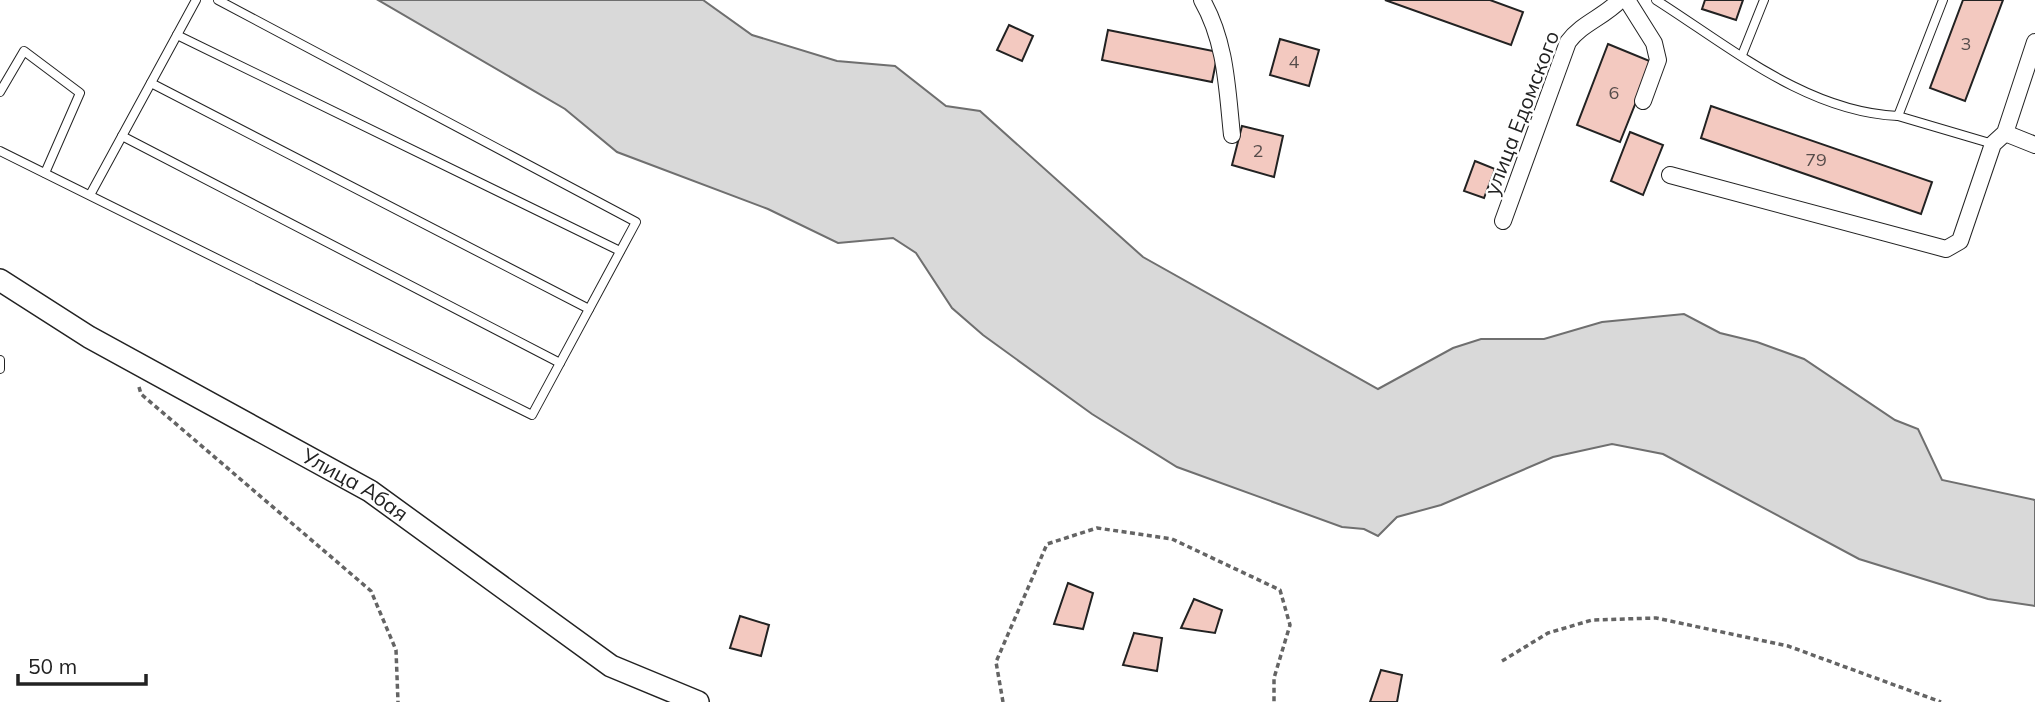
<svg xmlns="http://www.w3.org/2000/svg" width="2035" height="702" font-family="Mulish,sans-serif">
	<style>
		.water { fill: #d9d9d9; stroke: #6f6f6f; stroke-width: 2 }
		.building { fill: #f3c9c0; stroke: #222; stroke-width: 2 }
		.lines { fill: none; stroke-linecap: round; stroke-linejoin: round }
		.lane-casing { stroke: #222; stroke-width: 10 }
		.street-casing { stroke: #222; stroke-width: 18 }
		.secondary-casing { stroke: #222; stroke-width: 24 }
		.path { stroke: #646464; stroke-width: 3.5; stroke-dasharray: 5 3.5; stroke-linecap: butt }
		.lane { stroke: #fff; stroke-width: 8 }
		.street { stroke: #fff; stroke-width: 16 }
		.secondary { stroke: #fff; stroke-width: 21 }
		.labels { text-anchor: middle; stroke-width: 5; stroke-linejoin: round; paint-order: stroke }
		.number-label { font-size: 18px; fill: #564c4a }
		.street-label { font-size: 21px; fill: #222; stroke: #fff }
	</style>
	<rect width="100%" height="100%" fill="#fff"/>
	<path class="water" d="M378,0H703L752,35L837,61L895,66L946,106L980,111L1143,257L1378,389L1453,348L1481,339H1544L1602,322L1684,314L1720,333L1757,342L1804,359L1895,420L1918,429L1942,480L2035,500V606L1988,599L1859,559L1663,454L1612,444L1553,457L1441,505L1397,517L1378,536L1364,529L1342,527L1177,467L1092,414L983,335L952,308L916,253L893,238L838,243L768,209L617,152L565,109Z"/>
	<g class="building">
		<path d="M1385,0H1490L1523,12L1511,45Z"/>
		<path d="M1705,0H1743L1736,20L1702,9Z"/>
		<path d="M1963,0H2003L1965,101L1930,88Z"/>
		<path d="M1009,25L1033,36L1022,61L997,50Z"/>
		<path d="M1108,30L1218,52L1212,82L1102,60Z"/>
		<path d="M1280,39L1319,50L1309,86L1270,75Z"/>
		<path d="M1608,44L1652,62L1620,142L1577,125Z"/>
		<path d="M1711,106L1932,182L1921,214L1701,138Z"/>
		<path d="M1242,126L1283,136L1274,177L1232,165Z"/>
		<path d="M1630,132L1663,145L1643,195L1611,181Z"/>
		<path d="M1475,161L1495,169L1484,198L1464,191Z"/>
		<path d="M1068,583L1093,593L1083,629L1054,624Z"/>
		<path d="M1194,599L1222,610L1215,633L1181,628Z"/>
		<path d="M740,616L769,625L761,656L730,648Z"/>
		<path d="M1134,633L1162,638L1157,671L1123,665Z"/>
		<path d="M1381,670L1402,675L1397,702H1370Z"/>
	</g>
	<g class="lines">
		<g class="lane-casing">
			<g id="lane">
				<path d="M1656,0C1730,47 1807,112 1898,116L1943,0"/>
				<path d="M177,35L620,251"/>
				<path d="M1742,55L1764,0"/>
				<path d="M151,83L589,309"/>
				<path d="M0,92L24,51L80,93L45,173"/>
				<path d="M1898,116L1993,144"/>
				<path d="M122,136L560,363"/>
				<path d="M0,151L532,415L636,222L218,0"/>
				<path d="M90,195L196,0"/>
				<path d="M0,360V369"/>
			</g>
		</g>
		<g class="street-casing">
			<g id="street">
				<path d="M1202,0C1226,42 1227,88 1232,135"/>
				<path d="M1627,0L1654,43L1658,60L1643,101"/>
				<path d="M2005,133L2035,145"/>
				<path d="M1670,175L1946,249L1960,241L1993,144L2005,133L2035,42"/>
				<path d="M1503,221L1568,42C1582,23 1604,17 1620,0"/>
			</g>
		</g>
		<g class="secondary-casing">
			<g id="secondary">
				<path id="s1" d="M0,280L89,337L370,491L611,666L698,702"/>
			</g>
		</g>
		<g class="path">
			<path d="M139,387L141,394L371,591L396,650L398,702"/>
			<path d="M1502,661L1548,633L1592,620L1656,618L1788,646L1941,702"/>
			<path d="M1003,702L996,662L1047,544L1097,528L1172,539L1280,590L1290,625L1274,678V702"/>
		</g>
		<use href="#lane" class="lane"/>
		<use href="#street" class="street"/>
		<use href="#secondary" class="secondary"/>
	</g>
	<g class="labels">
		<g class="number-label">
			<text x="1966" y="50">3</text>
			<text x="1294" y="68">4</text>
			<text x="1614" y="99">6</text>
			<text x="1258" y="157">2</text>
			<text x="1816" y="166">79</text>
		</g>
		<g class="street-label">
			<text transform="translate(1522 113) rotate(-69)" y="7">улица Едомского</text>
			<text dy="7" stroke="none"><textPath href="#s1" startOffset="410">Улица Абая</textPath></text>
		</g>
	</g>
	<path d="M18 674v10h128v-10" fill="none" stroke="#222222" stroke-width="3.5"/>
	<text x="28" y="674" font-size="21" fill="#222222" stroke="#ffffff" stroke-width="5" paint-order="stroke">50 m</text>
</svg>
